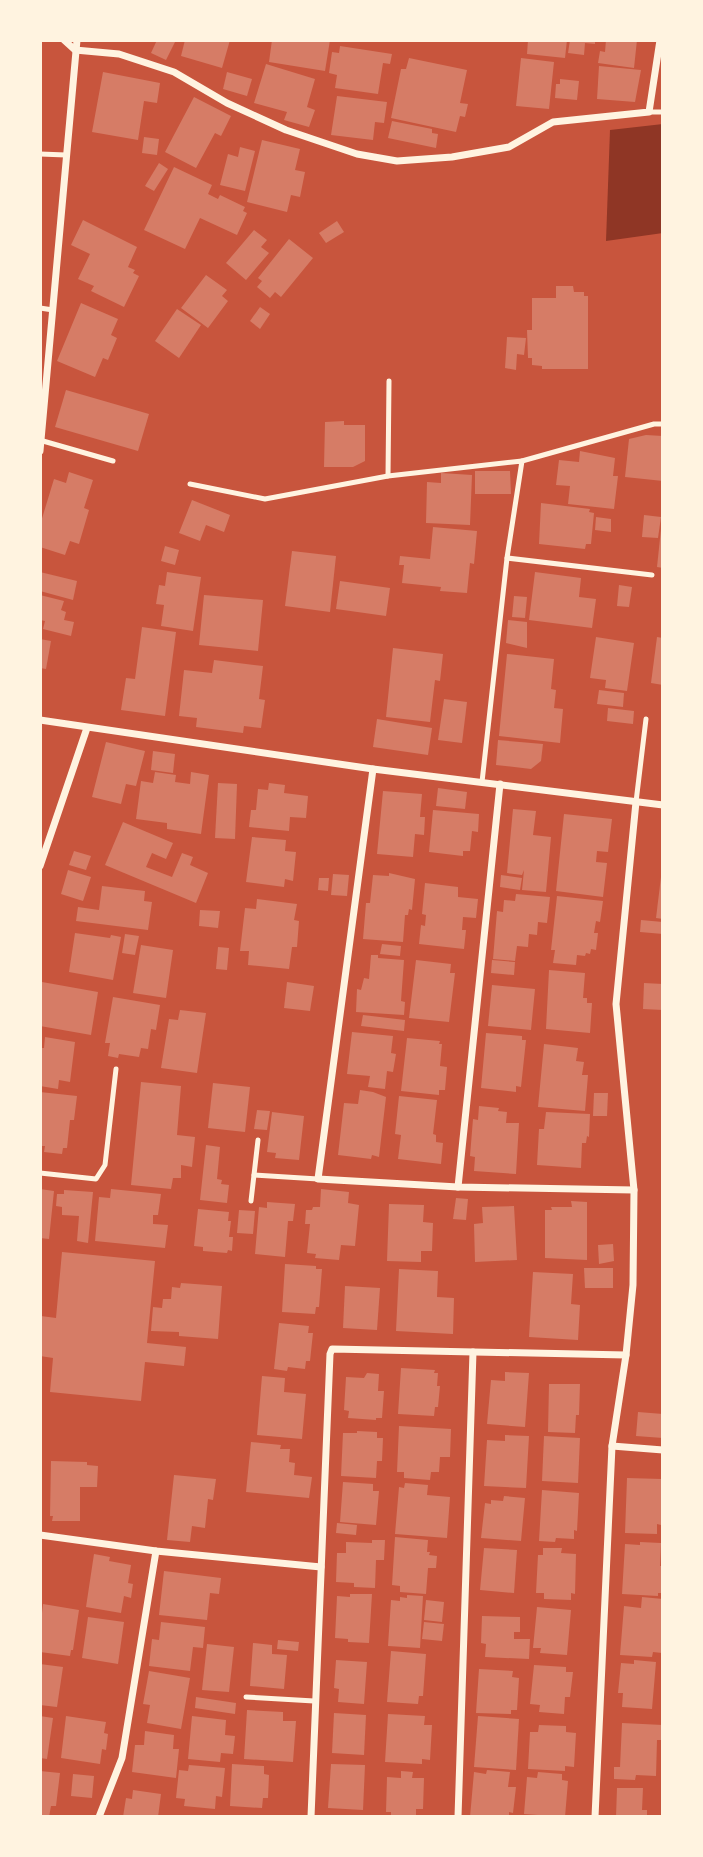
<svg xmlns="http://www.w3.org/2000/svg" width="703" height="1857" font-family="'DM Sans',sans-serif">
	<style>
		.water { fill: #8f3625 }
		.building { fill: #d67c66 }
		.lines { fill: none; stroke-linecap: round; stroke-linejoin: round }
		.service { stroke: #fff3e0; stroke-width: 5 }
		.minor { stroke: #fff3e0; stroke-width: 7 }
	</style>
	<rect width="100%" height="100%" fill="#c8553d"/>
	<path class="water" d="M663,124V233L606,241L610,130Z"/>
	<g class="building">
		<path d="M157,40H176L166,60L151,53Z"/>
		<path d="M185,40H230L222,68L181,56Z"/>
		<path d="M272,40H330L325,71L269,62Z"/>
		<path d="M528,40H567L565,58L527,54Z"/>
		<path d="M570,40H595V44L585,43L584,55L568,53Z"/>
		<path d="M606,40H637L634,68L598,63L600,51L605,52Z"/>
		<path d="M340,46L392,54L390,64L383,63L378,94L335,88L337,75L329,73L332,52L339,53Z"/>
		<path d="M409,58L467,70L460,103L468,104L465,117L460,116L456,132L391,118L401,69H406Z"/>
		<path d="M521,58L554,62L549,109L516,106Z"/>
		<path d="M266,64L315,79L307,107L315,110L309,127L284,120L287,112L254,103Z"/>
		<path d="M599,66L641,70L635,102L597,99Z"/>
		<path d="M103,72L160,83L157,103L144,101L138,140L92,132Z"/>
		<path d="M227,72L252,79L247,96L223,89Z"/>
		<path d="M560,79L579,81L577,100L555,98L556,84H560Z"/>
		<path d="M337,96L387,102L384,123L375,122L373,140L331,135Z"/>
		<path d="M194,97L231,116L221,136L215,133L196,168L165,152Z"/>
		<path d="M392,121L432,129V133L438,134L436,148L388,138Z"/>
		<path d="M144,137L159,139L157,155L142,153Z"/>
		<path d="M262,140L300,149L295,170L305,172L300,197L291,195L287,212L247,202Z"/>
		<path d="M240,147L255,151L245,191L220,185L228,154L238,157Z"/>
		<path d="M159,163L168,169L154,191L145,186Z"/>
		<path d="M174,167L212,185L208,194L218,199L220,195L245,207L243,211L247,213L237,235L200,218L185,249L144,230Z"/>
		<path d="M83,220L137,247L128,267L135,270L133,273L139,276L124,307L91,291L94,286L78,279L90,254L71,245Z"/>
		<path d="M337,221L344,232L326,243L319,233Z"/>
		<path d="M254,230L267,240L261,247L269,253L246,280L226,263Z"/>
		<path d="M289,239L313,258L281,297L275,292L270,298L257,287L262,281L258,278Z"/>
		<path d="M206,275L227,290L222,296L228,301L208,328L181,308Z"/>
		<path d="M556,286H573L574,292H584V296H588V369H542V366L532,365V358H528L527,330H532V298H556Z"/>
		<path d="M81,303L118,319L111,335L117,338L108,360L103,358L95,377L57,361Z"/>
		<path d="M260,307L270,314L260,329L250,321Z"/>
		<path d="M177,309L201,325L179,358L155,341Z"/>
		<path d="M507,337L526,338L524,355L517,354L516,370L505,368Z"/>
		<path d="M66,390L149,414L138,451L55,427Z"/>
		<path d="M344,421V425H365V461L353,467H324L325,422Z"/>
		<path d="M646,435L663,436V481L625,477L629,439Z"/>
		<path d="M580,451L615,458L613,476H618L614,509L568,504L570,486L556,485L559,460L579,462Z"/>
		<path d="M475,471H510L511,494H475Z"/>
		<path d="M69,472L93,480L84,508L89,510L79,544L70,541L65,555L40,547V525L54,479L66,483Z"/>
		<path d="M441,473L472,475L470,525L426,523L427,482L441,483Z"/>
		<path d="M192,500L230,515L224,532L206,525L200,541L179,533Z"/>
		<path d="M541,503L590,509L589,512L594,513L591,544H586L585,549L539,544Z"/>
		<path d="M644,515L661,517L658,538L642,537Z"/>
		<path d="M596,517L611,519V532L595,530Z"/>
		<path d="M433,527L477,531L474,564L470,563L467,593L440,591L441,587L402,583L404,565H399L400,556L430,559Z"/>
		<path d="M661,529H663V568L657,567Z"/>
		<path d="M165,546L179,550L175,565L161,561Z"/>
		<path d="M292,551L336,556L330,612L285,606Z"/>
		<path d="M40,572L77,581L73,600L40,591Z"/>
		<path d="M167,572L201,577L193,631L161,626L164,605L156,604L159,585L165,586Z"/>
		<path d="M535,572L581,578L579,597L596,599L592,628L529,620Z"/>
		<path d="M340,581L390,588L386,616L336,609Z"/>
		<path d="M619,585L632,587L629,607L617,606Z"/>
		<path d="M40,595L64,601L61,610L66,612L64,620L74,622L71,636L43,629L45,621L40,620Z"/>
		<path d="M204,595L263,600L258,651L199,645Z"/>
		<path d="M514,596L527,597L525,618L512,617Z"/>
		<path d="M508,620L527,622V648L506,643Z"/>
		<path d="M142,627L176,632L165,716L121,710L126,678L135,679Z"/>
		<path d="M596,637L634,643L627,691L605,688L606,680L590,678Z"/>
		<path d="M657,637L663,638V685L651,683Z"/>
		<path d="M40,639L51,641L46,669L40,668Z"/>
		<path d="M393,648L443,654L440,681L435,680L430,722L386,717Z"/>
		<path d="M507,654L554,659L551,689L556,690L554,708L563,709L560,743L499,736Z"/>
		<path d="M214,660L263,666L259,699L265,700L261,728L244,726L243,733L196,727L197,718L179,716L184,670L212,673Z"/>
		<path d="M599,690L624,693L623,707L597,704Z"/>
		<path d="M444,699L467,702L462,743L438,740Z"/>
		<path d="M608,708L634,711L633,724L607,721Z"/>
		<path d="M377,719L432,728L428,755L373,747Z"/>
		<path d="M498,740L543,744L541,761L531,769L496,765Z"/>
		<path d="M106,742L145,751L136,786L126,784L121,804L92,797Z"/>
		<path d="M153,751L175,754L173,773L151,770Z"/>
		<path d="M155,772L176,775L175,782L190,784L191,772L209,775L201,834L167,829V823L136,819L141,781L153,783Z"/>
		<path d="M218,783L237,784L235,839L215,838Z"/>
		<path d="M269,783L285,785L284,793L308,796L306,818L290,817L289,831L249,827L251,810H256L258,789L268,790Z"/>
		<path d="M438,788L467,792L465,809L436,806Z"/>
		<path d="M383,791L422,794L420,817H425L424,835L415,834L413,857L377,854Z"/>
		<path d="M513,809L536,811L533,835L551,837L546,892L522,890L524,870L522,875L507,873Z"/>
		<path d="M433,810L479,814L478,832L472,831L470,851H463V856L429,852Z"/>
		<path d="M564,814L612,819L608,852L597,851L596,862L607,863L603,897L556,891Z"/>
		<path d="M123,822L173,843L166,859L152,853L146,867L172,877L182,853L193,857L190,865L208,873L196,903L105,865Z"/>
		<path d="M252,837L286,840L285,851L296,852L293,881L285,879L284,887L246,882Z"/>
		<path d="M74,851L91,856L86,870L69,865Z"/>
		<path d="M68,870L91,877L83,901L61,894Z"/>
		<path d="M389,873L415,879L412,910L409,909L408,915H405L403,942L363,939L366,903H370L373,875L389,876Z"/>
		<path d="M333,874L349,875L347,896L331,895Z"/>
		<path d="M501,875L522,878L520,890L500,887Z"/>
		<path d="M661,877H663V919L656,918Z"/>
		<path d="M319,878H329L328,891L318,890Z"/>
		<path d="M425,883L458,887V897L478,899L476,918L463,917L462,930H466L464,949L419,944L421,925L425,926L426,915L422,914Z"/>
		<path d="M102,886L145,891L144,901L152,902L148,930L76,921L78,907L99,910Z"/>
		<path d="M516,894L550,897L547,923L538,922L537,935L529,934L528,947L517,946L515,961L493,959L497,911L503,912L504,900L515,901Z"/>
		<path d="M557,896L603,901L600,922L596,921L594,933H598L596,950L591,949L590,954L586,953L585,956L577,955L576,965L553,963L555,950H551Z"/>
		<path d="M257,899L297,904L294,920L299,921L297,947H292L289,969L248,965L249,951H240L245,908L256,909Z"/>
		<path d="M200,910L220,911L218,928L199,926Z"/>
		<path d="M641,920L663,922V934L640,932Z"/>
		<path d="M75,933L110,938L111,935L121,937L113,980L69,972Z"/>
		<path d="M125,934L139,936L135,955L122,953Z"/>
		<path d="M382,944L401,946L400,956L380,954Z"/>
		<path d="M141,945L173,950L166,998L133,993Z"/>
		<path d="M218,947L229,948L227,970L216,969Z"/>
		<path d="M371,955H378V958L404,960L401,1001L405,1002L404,1015L356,1012L357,989L361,990L364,978L369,979Z"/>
		<path d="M416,960L451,964L450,973H455L449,1022L409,1018Z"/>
		<path d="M492,960L515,962L514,975L491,973Z"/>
		<path d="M549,970L585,973L583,998H587V1003H592L590,1033L546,1029Z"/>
		<path d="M42,982L98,992L91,1035L40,1026Z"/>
		<path d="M287,982L314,986L310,1011L284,1008Z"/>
		<path d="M644,983L663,984V1010L643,1009Z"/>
		<path d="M492,985L535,989L531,1030L488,1026Z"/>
		<path d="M113,997L160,1005L156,1030L151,1029L148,1049L141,1048L139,1057L119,1054L118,1058L108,1056L110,1043H105Z"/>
		<path d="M180,1010L206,1013L197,1073L161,1068L169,1019L178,1020Z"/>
		<path d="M363,1015L405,1020L404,1031L361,1026Z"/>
		<path d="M352,1032L393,1036L391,1053L396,1054L393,1072L387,1071L385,1089L368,1087L370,1076L347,1074Z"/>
		<path d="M486,1033L522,1036V1040H526L521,1087L516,1086V1092L481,1088Z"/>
		<path d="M45,1037L75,1042L70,1082L59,1080L58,1089L40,1086V1048H44Z"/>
		<path d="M407,1038L440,1041L439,1044H442L440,1066L447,1067L445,1090H439V1095L401,1091Z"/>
		<path d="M544,1044L578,1048L576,1061L584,1062L582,1075H588L585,1111L538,1107Z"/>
		<path d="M141,1082L181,1086L177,1135L195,1137L192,1167L181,1165V1178H173L171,1189L131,1185Z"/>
		<path d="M213,1083L250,1087L245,1132L208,1128Z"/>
		<path d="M360,1090L373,1092L386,1097L379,1157L372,1155L371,1159L338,1155L344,1103L358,1104Z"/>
		<path d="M40,1092L77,1096L74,1120H70L67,1148H63L62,1154L44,1152L45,1146H40Z"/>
		<path d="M594,1093H608L607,1116H593Z"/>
		<path d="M399,1096L437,1100L433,1134L436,1135V1142L443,1143L441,1164L398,1159L401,1135L395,1134Z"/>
		<path d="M479,1106L499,1108L498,1111L507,1112L506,1123H519L516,1174L474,1171L475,1157L470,1156L473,1119L478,1120Z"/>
		<path d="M257,1110L270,1111L267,1130L254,1129Z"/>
		<path d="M272,1112L304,1116L299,1160L275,1158L276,1153L267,1152Z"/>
		<path d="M546,1112L590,1114L589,1137L587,1136L586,1143H582L581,1168L537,1165L539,1129H544Z"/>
		<path d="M206,1145L220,1147L217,1179L222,1180L221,1184L229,1185L227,1203L200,1200Z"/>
		<path d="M40,1189L54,1191L49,1239L40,1238Z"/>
		<path d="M111,1189L161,1194L158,1215H153V1224L168,1225L165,1248L95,1241L99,1197L110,1198Z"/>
		<path d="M321,1189L349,1192L348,1203L359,1205L355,1246L341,1245L339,1260L315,1258L316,1254L307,1253L310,1224H305L306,1210H312L313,1207H320Z"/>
		<path d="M64,1190L93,1192L88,1243L77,1241L79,1216L62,1215V1207L56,1206L57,1194H64Z"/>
		<path d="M456,1198L468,1199L466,1220L453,1219Z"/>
		<path d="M571,1201L587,1202V1260L545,1258V1210H552L551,1207H572Z"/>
		<path d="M267,1202L295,1204L293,1221H288L285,1257L255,1254L259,1207L267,1208Z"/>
		<path d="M389,1204L424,1205L423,1222L433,1223L432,1251H421V1262L387,1261Z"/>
		<path d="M514,1206L517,1260L475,1262L474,1224L483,1223L482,1207Z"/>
		<path d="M198,1209L229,1212L228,1221H231L229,1237H233L232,1251L228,1250L227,1253L203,1251V1247L194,1246Z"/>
		<path d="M239,1210L255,1211L253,1234L237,1233Z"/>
		<path d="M613,1244L614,1261L599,1264L598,1245Z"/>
		<path d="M62,1252L155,1261L147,1343L186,1347L184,1366L145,1362L141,1401L50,1392L53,1358L40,1356V1324L41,1316L56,1318Z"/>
		<path d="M285,1264L316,1266V1269H322L319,1307H316L315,1314L282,1312Z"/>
		<path d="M584,1268H613V1288H585Z"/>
		<path d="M399,1269L438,1271L437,1297L454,1298L453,1334L396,1331Z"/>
		<path d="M533,1272L573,1274L571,1304L580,1305L578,1340L529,1337Z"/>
		<path d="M181,1283L222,1286L218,1339L179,1336V1332L151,1331L153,1307L162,1308L163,1299H171L172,1287L180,1288Z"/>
		<path d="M345,1286L380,1288L377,1330L343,1328Z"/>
		<path d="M279,1323L309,1326L308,1333H313L310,1361H306L305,1369L288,1367L287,1371L274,1369Z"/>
		<path d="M401,1368L435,1370L434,1373H438L437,1386H440L438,1407H435L434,1416L398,1414Z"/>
		<path d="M505,1372L529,1373L525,1427L487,1424L491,1380L505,1381Z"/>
		<path d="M367,1373L379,1374L378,1391H384L382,1418H376V1420L348,1418L349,1411L344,1410L346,1377L364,1378Z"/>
		<path d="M262,1376L285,1378L284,1392L306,1394L302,1439L257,1435Z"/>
		<path d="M549,1384H580L579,1415H576L575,1433L548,1432Z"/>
		<path d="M638,1412L663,1414V1438L636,1436Z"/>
		<path d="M399,1426L451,1429L450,1457H440L439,1472H431L430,1480L404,1478V1472H397Z"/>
		<path d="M357,1431L377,1432V1438H383L382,1461H377L376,1478L341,1476L343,1433H357Z"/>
		<path d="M505,1435L529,1436L526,1488L484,1486L487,1440L505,1441Z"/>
		<path d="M544,1436L580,1438L578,1483L542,1481Z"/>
		<path d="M251,1442L281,1445L280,1449H290L289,1462L295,1463L294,1475L312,1477L309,1498L246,1492Z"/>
		<path d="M51,1461L87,1462V1465L98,1466L97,1487H80V1521H52L53,1516H50Z"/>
		<path d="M174,1475L216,1479L213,1500L208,1499L205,1528L192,1526L190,1542L167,1540Z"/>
		<path d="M627,1478L662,1479L661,1525L657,1524V1534L625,1533Z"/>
		<path d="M343,1482L373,1484V1491H379L376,1525L340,1522Z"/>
		<path d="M405,1483L428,1485L427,1495L450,1497L447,1538L395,1534L399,1487L404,1488Z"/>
		<path d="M542,1490L579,1493L577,1531L574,1530V1539L556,1538L555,1542L539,1541Z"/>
		<path d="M504,1496L525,1498L521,1541L481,1538L485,1503L491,1504V1500L503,1501Z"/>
		<path d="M337,1523L357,1525L356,1535L336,1533Z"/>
		<path d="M395,1537L428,1540L427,1552H430L429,1555L437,1556L436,1568H428L426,1594L400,1592V1586L392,1585Z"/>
		<path d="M372,1540H385L384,1560H376L375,1588L354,1587V1583L336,1582L337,1553H346V1542L372,1543Z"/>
		<path d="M640,1542L661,1543L660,1566H663V1593H658V1596L622,1594L625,1544L640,1545Z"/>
		<path d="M484,1548L517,1550L514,1593L480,1590Z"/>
		<path d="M543,1548H562L561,1553L576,1554L575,1594L571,1593V1600L544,1599V1593H536L538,1555H543Z"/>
		<path d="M94,1554L110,1557L109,1561L131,1565L128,1583L133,1584L131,1598L124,1596L121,1613L86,1607Z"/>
		<path d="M164,1571L221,1578L219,1594L210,1593L207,1620L159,1615Z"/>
		<path d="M350,1594H372L369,1643L348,1642V1639L335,1638L337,1596L350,1597Z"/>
		<path d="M407,1595L423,1596L420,1648L388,1646L391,1600L400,1601V1597L407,1598Z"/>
		<path d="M642,1597L663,1599L662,1653L653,1652L652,1657L620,1655L624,1606L641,1608Z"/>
		<path d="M426,1600L444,1602L442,1622L424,1620Z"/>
		<path d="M43,1604L79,1610L73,1650H71L70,1656L40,1652V1612L42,1613Z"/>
		<path d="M537,1607L571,1610L567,1655L540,1653L541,1648H533Z"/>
		<path d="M482,1616L520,1617V1632H514V1639H530L529,1659L485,1657L486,1644L481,1643Z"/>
		<path d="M88,1617L124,1622L118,1664L82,1658Z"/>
		<path d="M161,1622L205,1627L203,1648L193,1647L190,1671L149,1666L152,1639L159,1640Z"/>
		<path d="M424,1622L444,1624L442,1641L422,1639Z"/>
		<path d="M278,1640L299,1642L298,1651L277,1649Z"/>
		<path d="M253,1643L272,1645V1654L287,1655L284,1689L250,1686Z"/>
		<path d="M207,1644L234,1647L229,1692L202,1690Z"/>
		<path d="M391,1651L426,1654L423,1696H419L418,1704L387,1702Z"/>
		<path d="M336,1660L367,1662L364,1704L338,1702L339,1689L334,1688Z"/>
		<path d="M634,1660L656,1662L652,1709L622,1707L623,1693H618L621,1663L634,1664Z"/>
		<path d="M40,1664L63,1667L57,1707L40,1705Z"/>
		<path d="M534,1665L566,1667V1672H573L570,1697H565L564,1714L539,1712L540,1705L530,1704Z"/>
		<path d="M479,1669L513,1671L512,1677L519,1678L517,1710H511V1714L476,1713Z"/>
		<path d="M149,1671L190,1678L181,1729L147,1723L150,1705L143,1704Z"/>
		<path d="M196,1697L236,1703L235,1714L195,1708Z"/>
		<path d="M247,1710L283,1712V1721H296L293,1762L244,1759Z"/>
		<path d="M334,1713L366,1715L364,1755L332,1753Z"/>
		<path d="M388,1714L425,1716L424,1725H432L430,1760L422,1759V1764L385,1762Z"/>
		<path d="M40,1716L53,1718L47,1759L40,1758Z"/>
		<path d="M66,1716L106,1722L104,1733L108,1734L106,1750L102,1749L100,1764L61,1758Z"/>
		<path d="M192,1716L226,1720L225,1735L235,1736L233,1754L221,1753L220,1762L188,1759Z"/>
		<path d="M478,1716L519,1719L516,1770L474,1767Z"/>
		<path d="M622,1723L663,1725V1740H657L656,1776L636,1775L635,1780L614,1779V1767H620Z"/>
		<path d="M539,1725L566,1726V1732L576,1733L574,1767L565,1766V1771L528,1769L530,1732H538Z"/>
		<path d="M145,1731L174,1735L173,1749H179L176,1778L132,1772L135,1745H144Z"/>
		<path d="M232,1764L264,1766V1774L269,1775L268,1798H263L262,1808L230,1806Z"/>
		<path d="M331,1764L365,1765L363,1810L328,1808Z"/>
		<path d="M189,1765L225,1768L222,1797L216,1796L215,1809L184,1806L185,1799L176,1798L179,1770L188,1771Z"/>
		<path d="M487,1770L510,1772L508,1787H516L513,1813L509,1812V1817H470L474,1772L486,1774Z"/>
		<path d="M40,1771L60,1773L56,1806H51L49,1817H40Z"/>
		<path d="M401,1771L413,1772L412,1778H424L423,1809H416V1817H391V1812H386L387,1777L401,1778Z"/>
		<path d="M538,1772L562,1774V1780L568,1781L565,1817L524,1814L527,1777L537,1778Z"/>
		<path d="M73,1774L94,1776L92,1798L71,1796Z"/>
		<path d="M617,1788H643L642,1810H647V1817H616Z"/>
		<path d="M133,1790L161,1794L158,1817H123L126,1798L132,1799Z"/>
	</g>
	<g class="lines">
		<g class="service">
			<path d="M649,112H663"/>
			<path d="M40,154L66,155"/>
			<path d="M40,308L53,310"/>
			<path d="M43,441L113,461"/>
			<path d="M522,461L654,424H663"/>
			<path d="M388,476L389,381"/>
			<path d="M190,484L265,499L388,476L522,461L507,558L482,782"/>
			<path d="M507,558L652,575"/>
			<path d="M636,802L646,719"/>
			<path d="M40,1173L96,1179L105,1165L116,1069"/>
			<path d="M254,1175L318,1179"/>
			<path d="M251,1201L258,1140"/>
			<path d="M246,1697L314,1701"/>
		</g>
		<g class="minor">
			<path d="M64,40L75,50L119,54L174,72L227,103L286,130L357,154L397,161L452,157L509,147L553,122L649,112L660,40"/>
			<path d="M40,451L77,40"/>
			<path d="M40,720L373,769L663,805"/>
			<path d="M373,769L318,1179L458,1187L634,1190"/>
			<path d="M40,866L87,728"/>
			<path d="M458,1187L500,784"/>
			<path d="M612,1446L663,1450"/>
			<path d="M40,1535L156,1551L321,1567"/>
			<path d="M99,1817L122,1758L156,1551"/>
			<path d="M311,1817L330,1354L332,1349L626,1355"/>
			<path d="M458,1817L473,1352"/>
			<path d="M595,1817L612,1446L626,1355L633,1285L634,1190L616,1004L636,802"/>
		</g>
	</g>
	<rect width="703" height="1857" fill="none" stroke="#fff3e0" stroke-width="84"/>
</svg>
